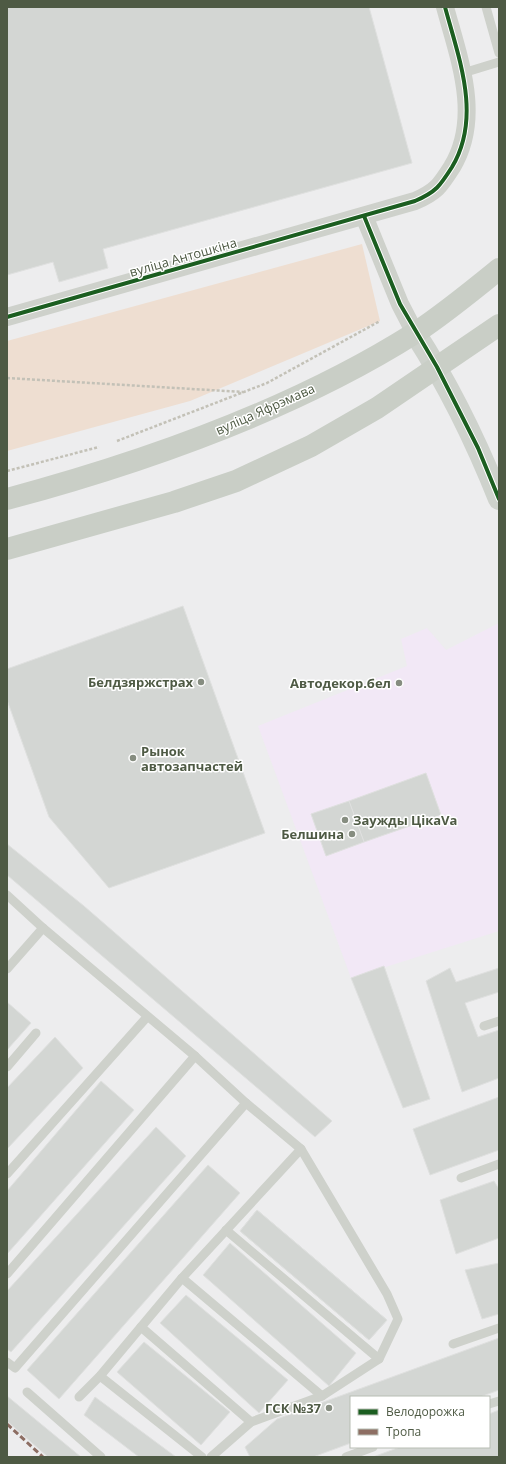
<svg xmlns="http://www.w3.org/2000/svg" width="506" height="1464" font-family="'Open Sans',sans-serif">
	<style>
		.commercial { fill: #f2e8f6 }
		.green { fill: #eeded1 }
		.building { fill: #d3d6d3; stroke: #dfe0df }
		.lines { fill: none; stroke-linecap: round; stroke-linejoin: round }
		.path { stroke: #c3c1b7; stroke-width: 2.5; stroke-dasharray: 3 2; stroke-linecap: butt }
		.lane { stroke: #ced1cb; stroke-width: 9 }
		.street { stroke: #ced1cb; stroke-width: 18 }
		.secondary { stroke: #ced2cc; stroke-width: 22 }
		.primary { stroke: #c9cec6; stroke-width: 22 }
		.quiet { stroke: #8d6e63; stroke-width: 3; stroke-dasharray: 6 3; stroke-linecap: butt }
		.cycleway-casing { stroke: #fff; stroke-width: 6 }
		.cycleway { stroke: #1b5e20; stroke-width: 4 }
		.poi-dot { fill: #868d80; stroke: #fff; stroke-width: 1.5 }
		.labels { text-anchor: middle; stroke-width: 3; stroke-linejoin: round; paint-order: stroke }
		.street-label { font-size: 13px; fill: #4e5a44; stroke: #fff }
		.poi-label { font-size: 13px; font-weight: bold; fill: #4e5a44; stroke: #fff; text-anchor: end }
	</style>
	<rect width="100%" height="100%" fill="#ededee"/>
	<path class="commercial" d="M499,623V931L351,978L258,726L407,666L401,639L427,628L446,650Z"/>
	<path class="green" d="M362,244L380,321L190,401L7,451V341Z"/>
	<g class="building">
		<path d="M7,7H369L412,163L103,249L108,268L59,282L53,262L7,275Z"/>
		<path d="M183,606L265,833L109,888L49,817L7,700V669Z"/>
		<path d="M426,773L441,815L364,842L349,801Z"/>
		<path d="M349,801L364,842L326,856L311,814Z"/>
		<path d="M7,844L84,906L332,1121L315,1137L7,875Z"/>
		<path d="M384,966L430,1099L403,1108L351,978Z"/>
		<path d="M450,968L456,982L499,968V992L465,1003L478,1037L499,1030V1078L462,1092L426,981Z"/>
		<path d="M7,1002L31,1023L7,1050Z"/>
		<path d="M55,1037L83,1068L7,1149V1088Z"/>
		<path d="M101,1081L134,1110L7,1254V1191Z"/>
		<path d="M499,1097V1150L430,1175L413,1129Z"/>
		<path d="M156,1127L186,1156L11,1352L7,1349V1291Z"/>
		<path d="M208,1165L240,1193L59,1399L27,1370Z"/>
		<path d="M494,1181L499,1189V1238L456,1254L440,1200Z"/>
		<path d="M257,1210L387,1320L369,1340L240,1231Z"/>
		<path d="M257,1210L387,1320L369,1340L240,1231Z"/>
		<path d="M230,1243L356,1353L329,1386L203,1275Z"/>
		<path d="M499,1263V1314L482,1319L465,1270Z"/>
		<path d="M186,1295L288,1380L259,1413L160,1323Z"/>
		<path d="M499,1338V1390L480,1397H351V1443L313,1457H250L245,1447L277,1419Z"/>
		<path d="M144,1342L230,1412L201,1445L117,1372Z"/>
		<path d="M7,1396L81,1457H48L7,1421Z"/>
		<path d="M95,1397L176,1457H139L84,1415Z"/>
		<path d="M499,1410V1457H373L400,1447H489V1414Z"/>
	</g>
	<g class="lines">
		<g class="path">
			<path d="M7,378L243,392"/>
			<path d="M117,441L267,383L380,321"/>
			<path d="M7,471L99,447"/>
		</g>
		<g class="lane">
			<path d="M486,7L499,53"/>
			<path d="M463,73L499,62"/>
			<path d="M7,895L43,928L195,1056L246,1103L301,1149L387,1294L398,1319L379,1359L322,1396L251,1422L211,1457"/>
			<path d="M7,969L43,928"/>
			<path d="M484,1026L499,1021"/>
			<path d="M7,1067L36,1033"/>
			<path d="M7,1174L147,1017"/>
			<path d="M461,1178L499,1164"/>
			<path d="M226,1230L379,1359"/>
			<path d="M7,1274L195,1056"/>
			<path d="M182,1278L322,1396"/>
			<path d="M141,1327L251,1422"/>
			<path d="M453,1344L499,1328"/>
			<path d="M7,1362L15,1368L246,1103"/>
			<path d="M100,1376L202,1457"/>
			<path d="M27,1392L101,1457"/>
			<path d="M79,1397L100,1376L182,1278L301,1149"/>
			<path d="M489,1404L499,1401"/>
			<path d="M346,1457L373,1447"/>
		</g>
		<g class="street">
			<path d="M364,216L400,304L415,333"/>
			<path d="M7,317L415,201C436,192 440,186 452,167C482,117 459,59 445,7"/>
		</g>
		<path class="secondary" d="M415,333C449,386 476,441 499,499"/>
		<g class="primary">
			<path d="M7,499C145,462 293,410 415,333C444,314 472,291 499,269"/>
			<path d="M7,549L174,502L236,481L311,446L377,408L499,325"/>
		</g>
		<path class="quiet" d="M7,1424L43,1457"/>
		<g class="cycleway-casing">
			<g id="cycleway">
				<path d="M364,216L400,304L437,367L478,448L499,499"/>
				<path d="M7,317L415,201C436,192 440,186 452,167C482,117 459,59 445,7"/>
			</g>
		</g>
		<use href="#cycleway" class="cycleway"/>
	</g>
	<g class="poi-dot">
		<circle cx="201" cy="682" r="4"/>
		<circle cx="399" cy="683" r="4"/>
		<circle cx="133" cy="758" r="4"/>
		<circle cx="345" cy="820" r="4"/>
		<circle cx="352" cy="834" r="4"/>
		<circle cx="329" cy="1408" r="4"/>
	</g>
	<g class="labels">
		<g class="street-label">
			<text transform="translate(183 257) rotate(-16)" y="5">вуліца Антошкіна</text>
			<text transform="translate(265 409) rotate(-24)" y="5">вуліца Яфрэмава</text>
		</g>
		<g class="poi-label">
			<text x="193" y="687">Белдзяржстрах</text>
			<text x="391" y="688">Автодекор.бел</text>
			<text x="141" y="756" text-anchor="start">Рынок<tspan x="141" dy="15">автозапчастей</tspan></text>
			<text x="353" y="825" text-anchor="start">Заужды ЦікаVа</text>
			<text x="344" y="839">Белшина</text>
			<text x="321" y="1413">ГСК №37</text>
		</g>
	</g>
	<rect width="506" height="1464" fill="none" stroke="#4e5a44" stroke-width="16"/>
	<rect x="350" y="1396" width="140" height="52" fill="#ffffff" stroke="#b8bdb4"/>
	<rect x="358" y="1409" width="20" height="6" fill="#1b5e20" stroke="#b8bdb4"/>
	<text x="386" y="1416" font-size="12" fill="#4e5a44">Велодорожка</text>
	<rect x="358" y="1429" width="20" height="6" fill="#8d6e63" stroke="#b8bdb4"/>
	<text x="386" y="1436" font-size="12" fill="#4e5a44">Тропа</text>
</svg>
